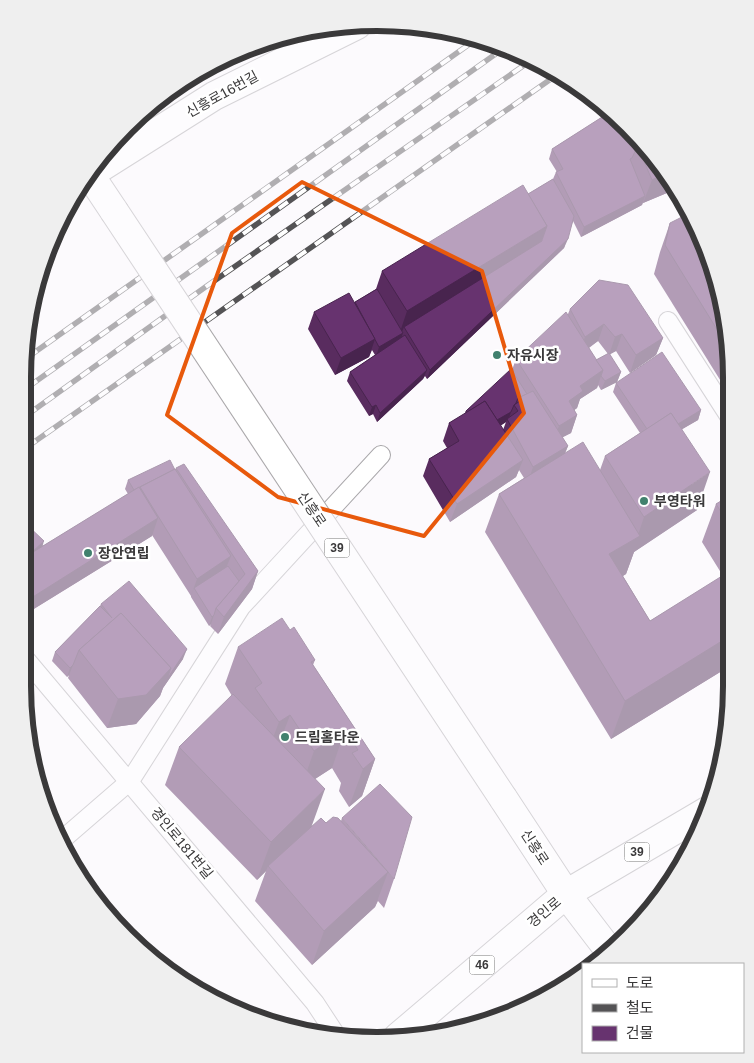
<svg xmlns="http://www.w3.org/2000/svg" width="754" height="1063" font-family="Arial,'Noto Sans KR',sans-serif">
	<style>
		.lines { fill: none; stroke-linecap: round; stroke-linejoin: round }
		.lane-casing { stroke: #aaa8ab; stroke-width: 20 }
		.street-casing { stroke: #aaa8ab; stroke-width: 30 }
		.secondary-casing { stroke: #aaa8ab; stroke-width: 30 }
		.primary-casing { stroke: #aaa8ab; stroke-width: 30 }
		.lane { stroke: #fff; stroke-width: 18 }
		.street { stroke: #fff; stroke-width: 28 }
		.secondary { stroke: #fff; stroke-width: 28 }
		.primary { stroke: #fff; stroke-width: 28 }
		.rail-casing { stroke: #545355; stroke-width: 5.5 }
		.rail { stroke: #fff; stroke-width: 4; stroke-dasharray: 11; stroke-linecap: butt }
		.primary-bridge-casing { stroke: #aaa8ab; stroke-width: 30; stroke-linecap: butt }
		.primary-bridge { stroke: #fff; stroke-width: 28 }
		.wall { fill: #592c5f; fill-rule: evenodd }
		.shaded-wall { fill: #48244e }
		.building { fill: #67336f; stroke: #48244e }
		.marked { fill: none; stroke: #e8590c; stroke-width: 4; stroke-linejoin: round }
		.poi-dot { fill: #41816e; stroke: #fff; stroke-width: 2 }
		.labels { text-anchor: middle; stroke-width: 5; stroke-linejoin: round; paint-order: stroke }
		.shield { fill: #fff; stroke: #757475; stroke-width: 1 }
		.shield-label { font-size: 12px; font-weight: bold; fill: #3a393a }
		.street-label { font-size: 14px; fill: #3a393a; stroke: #fff }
		.poi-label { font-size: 14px; font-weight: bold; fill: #3a393a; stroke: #fff; text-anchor: start }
		.rim { fill: none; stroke: #3a393a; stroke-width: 6 }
	</style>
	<rect width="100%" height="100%" fill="#fcfafd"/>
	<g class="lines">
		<g class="lane-casing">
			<g id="lane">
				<path d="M668,321L729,416"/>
				<path d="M23,656L315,1003L336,1035"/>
				<path d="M63,839L130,781L241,607L381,455"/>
			</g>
		</g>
		<g class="street-casing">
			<path id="street" d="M92,173L214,96L357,25"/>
		</g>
		<g class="secondary-casing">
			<path id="secondary" d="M566,894L611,953"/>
		</g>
		<g class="primary-casing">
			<g id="primary">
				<path d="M90,175L114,211"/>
				<path d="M503,798L566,894"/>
				<path d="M398,1037L566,894L707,811"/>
			</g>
		</g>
		<use href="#lane" class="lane"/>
		<use href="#street" class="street"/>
		<use href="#secondary" class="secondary"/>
		<use href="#primary" class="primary"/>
		<g class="rail-casing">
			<g id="rail">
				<path d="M28,357L478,38"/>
				<path d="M28,387L504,48"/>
				<path d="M27,415L204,288L533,59"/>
				<path d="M27,447L558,74"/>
			</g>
		</g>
		<use href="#rail" class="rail"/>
		<g class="primary-bridge-casing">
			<path id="primary-bridge" d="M114,211L503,798"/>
		</g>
		<use href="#primary-bridge" class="primary-bridge"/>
	</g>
	<g class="wall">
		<path d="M610,112L644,143L674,190L643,203V202L642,205L581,237L573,221L564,248L427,379L425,376L423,379L377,422L373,414L369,416L347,381L350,372L375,355L372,350L369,357L335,375L308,329L314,312L355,302L376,289L382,271L528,194L553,179L556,172H557L549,159L552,149Z"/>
		<path d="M670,223L728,330L729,390L727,391L654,274L660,252Z"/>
		<path d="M570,309L663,338L656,355L630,373L616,351L609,354L621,372L617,382L601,390L598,385L597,388L580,399L577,408L574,410L577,415L571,433L562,437L568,446L565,453L600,470L605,456L640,433L613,392L616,383L701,410L698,420L682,429L697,510L634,552L626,574L623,576L650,621L723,576L702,542L716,504L729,496L730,666L611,739L485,532L499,494L524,478L519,470L516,477L450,522L423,476L429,459L447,448L443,441L449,423L465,414L466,411L512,370L516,359L568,314ZM598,341L608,354L596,360L589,348ZM506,422L503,430L500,426Z"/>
		<path d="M176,468L258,571L252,589L218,634L210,626L211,624L209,626L191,597V596L152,535V536L24,615L25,523L43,546L128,494L125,489L128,480L175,470Z"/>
		<path d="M101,604L183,659L163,688L160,696L136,724L107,728L68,678L69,675L67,677L52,661L55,652L100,606Z"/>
		<path d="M290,630L315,660L313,665L375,759L362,796L349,807L339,791L341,783L332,768L315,779L311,827L326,823L341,821L342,818L394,879L384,908L378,901L375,907L312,965L255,901L266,871L257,880L165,785L179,747L232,696L225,684L238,647Z"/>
	</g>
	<g class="shaded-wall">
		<path d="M664,174L674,190L643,203L652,180Z"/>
		<path d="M645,196L642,205L581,237L584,227Z"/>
		<path d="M547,226L538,250L404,327L401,334L399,335L407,311Z"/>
		<path d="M568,239L564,248L427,379L430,370Z"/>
		<path d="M604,324L598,341L579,354L585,337Z"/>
		<path d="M403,333L400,342L376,357L379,347Z"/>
		<path d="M622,334L616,351L609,355L615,337Z"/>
		<path d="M663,338L656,355L630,373L636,355Z"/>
		<path d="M375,339L369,357L335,375L341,358Z"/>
		<path d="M427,370L423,379L377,422L380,413Z"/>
		<path d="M603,370L597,388L580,399L577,408L563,419L569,401L580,386Z"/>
		<path d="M621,372L617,382L601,390L605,381Z"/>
		<path d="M376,405L373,414L369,416L372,407Z"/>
		<path d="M701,410L698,420L650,448L653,439Z"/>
		<path d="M511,412L508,421L507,419L506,422L489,433L492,423Z"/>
		<path d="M577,415L571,433L552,443L559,426Z"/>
		<path d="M568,446L561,463L527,485L533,467Z"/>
		<path d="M523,460L516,477L450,522L457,504Z"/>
		<path d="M710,472L697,510L634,552L626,574L595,592L609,554L637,538L644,517Z"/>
		<path d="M158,518L152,536L24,615V610L28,600Z"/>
		<path d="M44,541L41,551L25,558Z"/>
		<path d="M231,556L224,573L194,588L191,596L197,579Z"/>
		<path d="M258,571L252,589L218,634L224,617Z"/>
		<path d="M214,615L211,624L209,626L212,617Z"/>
		<path d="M730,636V666L611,739L625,701Z"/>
		<path d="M187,649L183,659L163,688L160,696L136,724L107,728L118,699Z"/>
		<path d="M73,665L69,675L67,677L70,668Z"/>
		<path d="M290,715L276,752L265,759L279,722Z"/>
		<path d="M345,730L332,768L301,788L314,751Z"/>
		<path d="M375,759L362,796L349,807L363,769Z"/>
		<path d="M325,789L311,828L268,866L266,871L257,880L271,842Z"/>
		<path d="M388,872L375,907L312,965L324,931Z"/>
	</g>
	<g class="building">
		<path d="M610,112L627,128L638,145L632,158L630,159L645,196L584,227L556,172L563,169L552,149Z"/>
		<path d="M642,142L644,143L664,174L652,180L637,145Z"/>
		<path d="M553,179L574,216L568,239L430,370L404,327L542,241V240L547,226L528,194Z"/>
		<path d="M523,185L547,226L407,311L382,271Z"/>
		<path d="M690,213L695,220L728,330L729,349L665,245L670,223Z"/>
		<path d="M599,280L628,285L663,338L636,355L622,334L615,337L604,324L585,337L570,309Z"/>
		<path d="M377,289L403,333L379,347L355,302Z"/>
		<path d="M349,293L375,339L341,358L314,312Z"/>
		<path d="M566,312L603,370L580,386L583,391L569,401L577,415L559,426L516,359Z"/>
		<path d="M405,335L427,370L380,413L376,405L372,407L350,372Z"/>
		<path d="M662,352L701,410L678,424L671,413L647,429L616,383Z"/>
		<path d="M609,353L621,372L605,381L601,376L603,370L596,360Z"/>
		<path d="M511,369L527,394L518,398L516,403L514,405L511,412L497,420L485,401L466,413V411Z"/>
		<path d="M533,391L568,446L533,467L507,419L518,411L514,405L520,401L518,398Z"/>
		<path d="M485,401L523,460L457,504L429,459L459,441L449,423Z"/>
		<path d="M671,413L710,472L644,517L605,456Z"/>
		<path d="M583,442L640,536L609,554L650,621L730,571V636L625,701L499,494Z"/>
		<path d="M170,460L175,470V469L134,490L128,480Z"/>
		<path d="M184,464L258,571L224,617L216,608L245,574L176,468Z"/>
		<path d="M175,469L231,556L197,579L140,487Z"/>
		<path d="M139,487L158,518L28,600L24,594L25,557Z"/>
		<path d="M729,496L730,526L716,504Z"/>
		<path d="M25,523L44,541L29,555L25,557Z"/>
		<path d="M228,566L239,581L216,608L214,615L212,617L194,588Z"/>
		<path d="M129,581L187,649L167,679L171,668L121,613L79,650L73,665L70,668L55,652L100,606L112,618L101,604Z"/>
		<path d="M121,613L171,668L146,695L118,699L79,650Z"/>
		<path d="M282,618L290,630L294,627L315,660L311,662L375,759L363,769L352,753L358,750L345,730L314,751L290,715L279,722L271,711L255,688L262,683L238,647Z"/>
		<path d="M233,694L325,789L271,842L179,747Z"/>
		<path d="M380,784L412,817L394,879L342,818Z"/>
		<path d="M333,817L338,818L388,872L324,931L268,866L321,818L326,823Z"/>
	</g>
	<path d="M0 0H754V1063H0ZM302,182L482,271L524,413L424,536L278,497L167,415L232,233Z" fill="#fcfafd" fill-opacity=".55" fill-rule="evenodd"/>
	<path class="marked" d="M302,182L482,271L524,413L424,536L278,497L167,415L232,233Z"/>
	<g class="poi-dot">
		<circle cx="497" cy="355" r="5"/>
		<circle cx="644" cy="501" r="5"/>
		<circle cx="88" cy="553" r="5"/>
		<circle cx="285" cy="737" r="5"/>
	</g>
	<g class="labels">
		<g class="shield">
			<rect x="324.5" y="538.5" width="25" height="19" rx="4"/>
			<rect x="624.5" y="842.5" width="25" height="19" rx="4"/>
			<rect x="469.5" y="955.5" width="25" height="19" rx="4"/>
		</g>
		<g class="shield-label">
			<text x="337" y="552">39</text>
			<text x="637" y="856">39</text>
			<text x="482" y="969">46</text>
		</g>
		<g class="street-label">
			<text transform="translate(222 94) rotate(-29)" y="5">신흥로16번길</text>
			<text transform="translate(312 509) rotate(56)" y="5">신흥로</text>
			<text transform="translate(182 843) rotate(50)" y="5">경인로181번길</text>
			<text transform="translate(535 847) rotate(57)" y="5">신흥로</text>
			<text transform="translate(544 912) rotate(-40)" y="5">경인로</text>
		</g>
		<g class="poi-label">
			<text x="507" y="360">자유시장</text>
			<text x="654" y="506">부영타워</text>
			<text x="98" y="558">장안연립</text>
			<text x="295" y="742">드림홈타운</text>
		</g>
	</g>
	<path d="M0 0H754V1063H0ZM377 31H377A346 346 0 0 1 723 377V686A346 346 0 0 1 377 1032H377A346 346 0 0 1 31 686V377A346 346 0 0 1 377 31Z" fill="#efefef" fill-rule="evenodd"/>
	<path class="rim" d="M377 31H377A346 346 0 0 1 723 377V686A346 346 0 0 1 377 1032H377A346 346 0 0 1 31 686V377A346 346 0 0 1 377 31Z"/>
	<rect x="582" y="963" width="162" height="90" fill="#ffffff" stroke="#b0b0b0"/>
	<rect x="592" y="979" width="25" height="8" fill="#ffffff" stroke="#b0b0b0"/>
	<text x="626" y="988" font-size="15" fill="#3a393a">도로</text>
	<rect x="592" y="1004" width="25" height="8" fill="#545355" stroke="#b0b0b0"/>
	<text x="626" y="1013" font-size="15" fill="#3a393a">철도</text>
	<rect x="592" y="1026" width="25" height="15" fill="#67336f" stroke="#b0b0b0"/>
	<text x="626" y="1038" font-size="15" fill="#3a393a">건물</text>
</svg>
